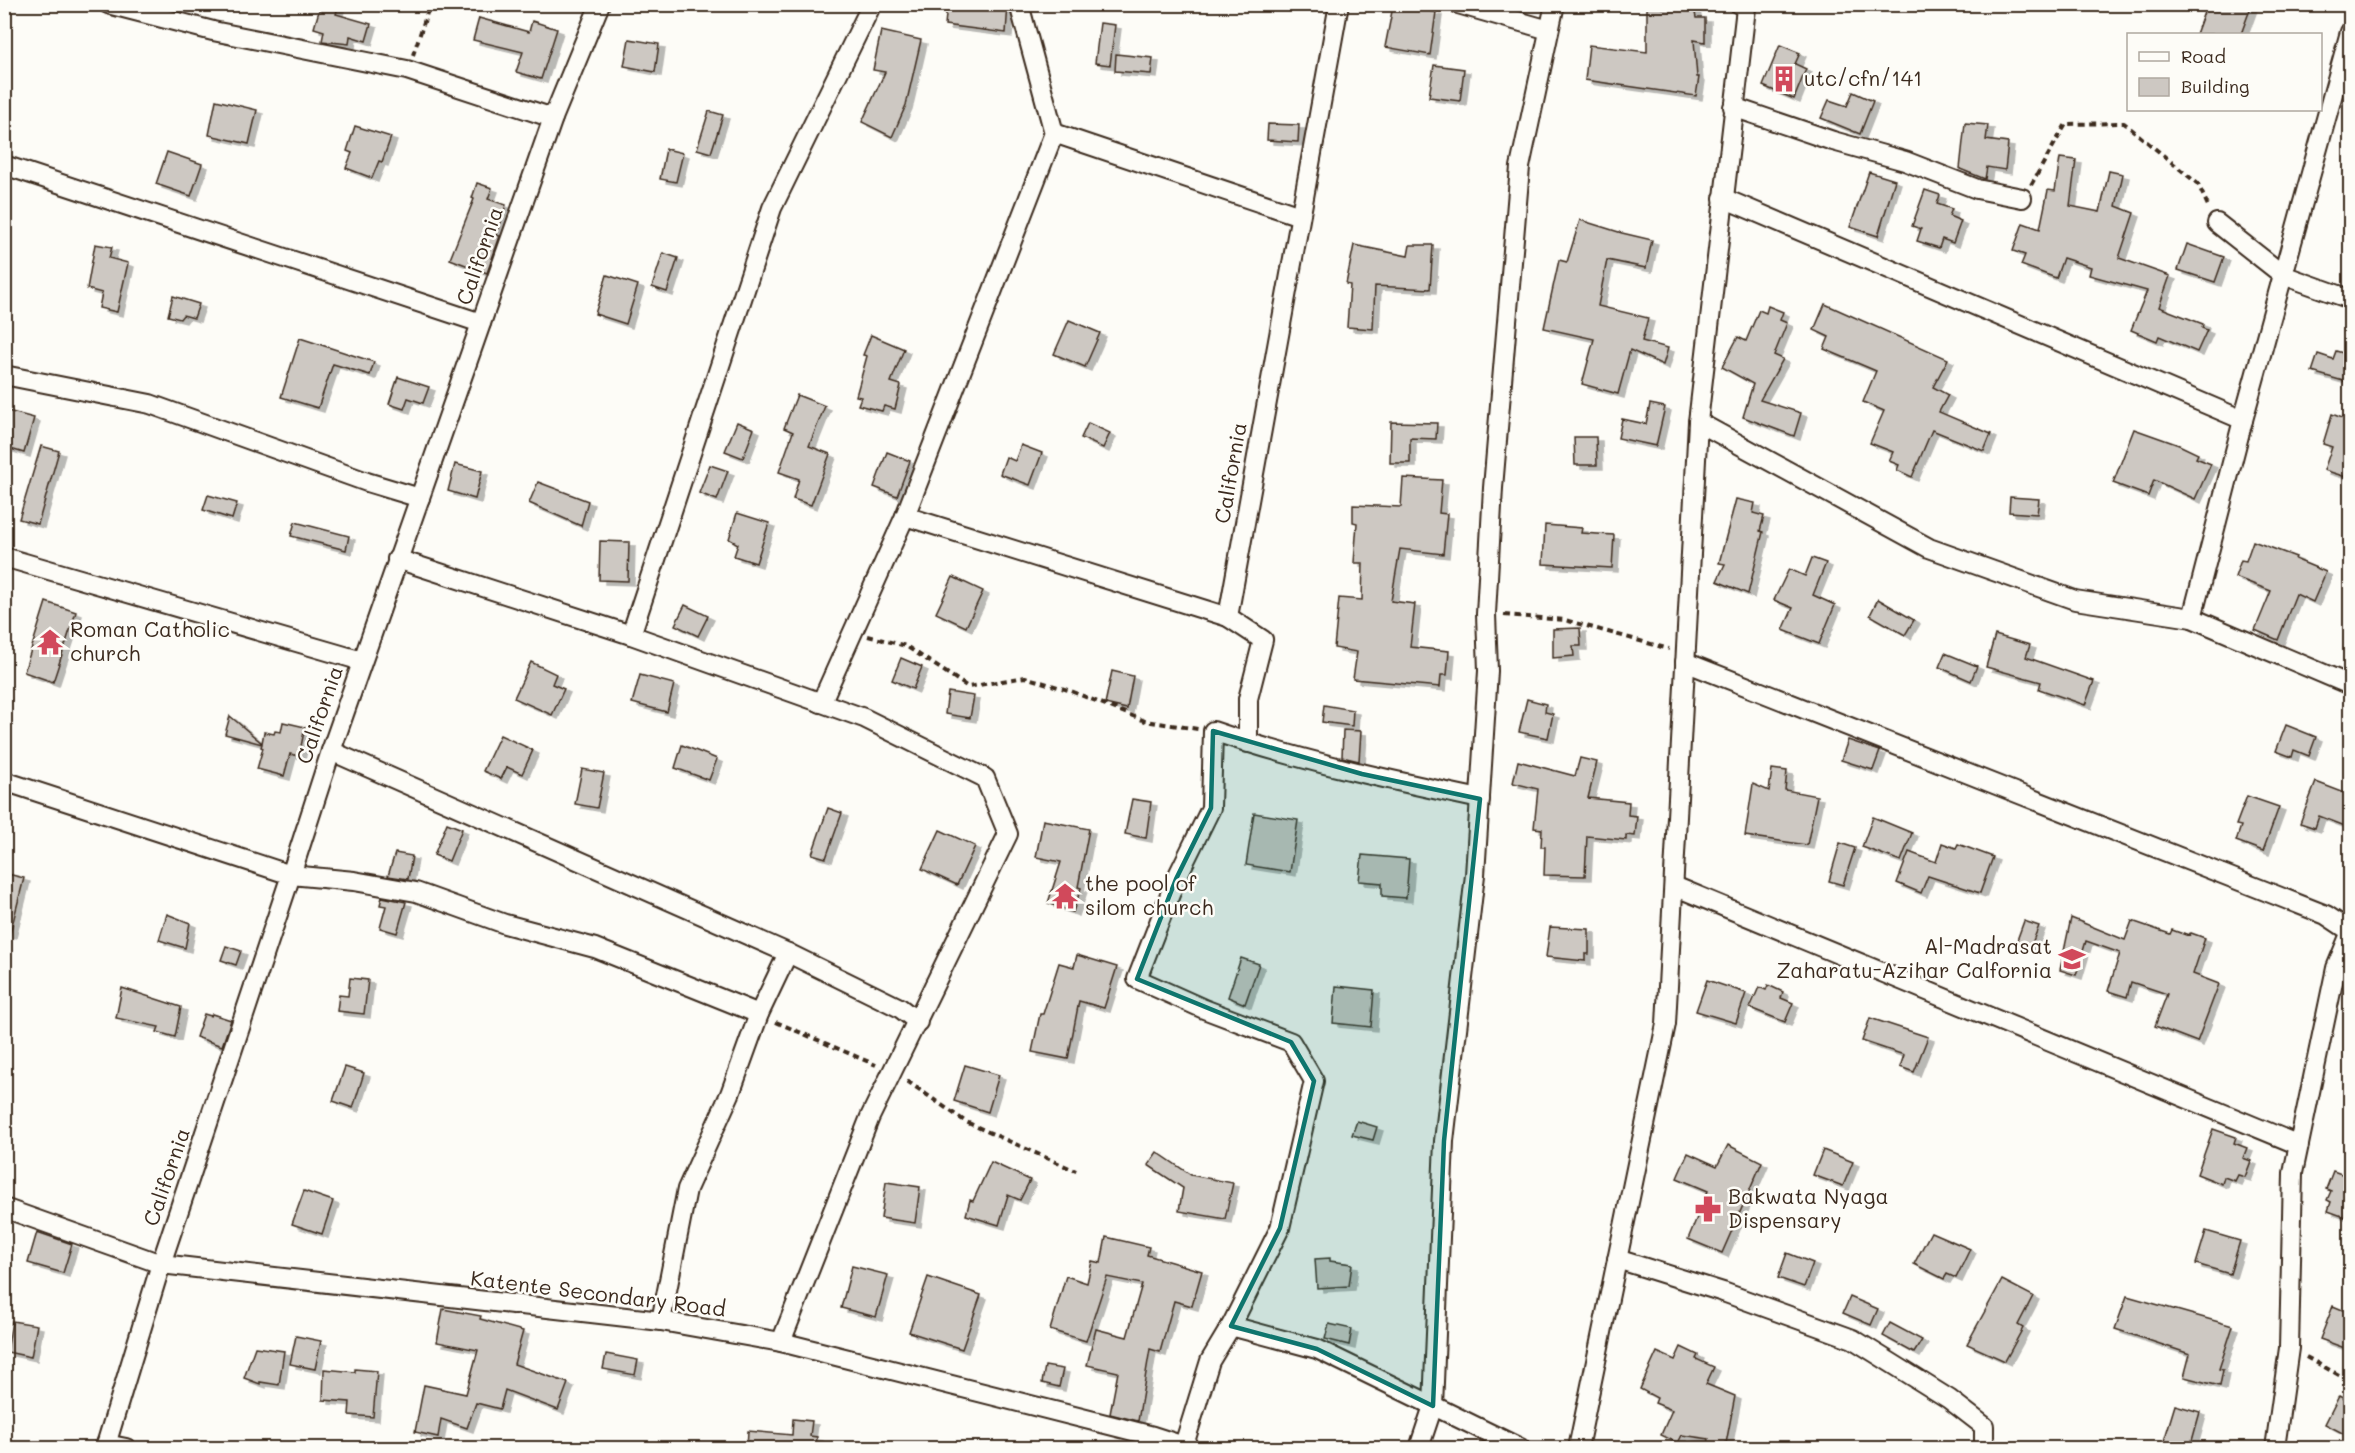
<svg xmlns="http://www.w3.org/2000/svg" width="2355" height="1453" font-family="Mali,sans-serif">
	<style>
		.building { fill: #cdc8c2; stroke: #3b2a1e; stroke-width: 1.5; filter: url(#shadow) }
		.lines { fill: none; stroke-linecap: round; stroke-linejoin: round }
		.minor-casing { stroke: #3b2a1e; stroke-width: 22 }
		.path { stroke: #3b2a1e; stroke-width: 4; stroke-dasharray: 6 4.5; stroke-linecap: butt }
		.minor { stroke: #fdfcf7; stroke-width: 18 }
		.marked { fill: #0f766e; fill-opacity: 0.2; stroke: #0f766e; stroke-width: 4.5; stroke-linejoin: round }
		.labels { text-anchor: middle; stroke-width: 5; stroke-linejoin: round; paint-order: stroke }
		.poi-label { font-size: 21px; fill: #3b2a1e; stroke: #fdfcf7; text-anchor: start }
		.street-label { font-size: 21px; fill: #3b2a1e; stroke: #fdfcf7 }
	</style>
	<defs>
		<filter id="shadow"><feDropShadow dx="6" dy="4" stdDeviation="0" flood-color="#0004"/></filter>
	</defs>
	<rect width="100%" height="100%" fill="#fdfcf7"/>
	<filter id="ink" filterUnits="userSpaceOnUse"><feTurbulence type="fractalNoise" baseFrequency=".0167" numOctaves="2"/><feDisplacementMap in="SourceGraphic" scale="12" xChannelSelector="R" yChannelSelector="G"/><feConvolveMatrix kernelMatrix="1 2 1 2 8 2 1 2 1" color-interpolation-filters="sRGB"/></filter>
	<g filter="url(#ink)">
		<g class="building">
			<path d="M321,4H339L336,14L371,24L366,41L350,36L349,44L322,41L324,31L314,28Z"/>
			<path d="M947,4H1008L1006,33L945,25Z"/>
			<path d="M1647,4H1662V8L1694,7L1696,18H1705V42L1694,40L1697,77H1699L1696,96L1585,80L1589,45L1647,52Z"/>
			<path d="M2207,4H2252L2241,34H2196Z"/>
			<path d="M1393,6L1436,12L1430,55L1385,47Z"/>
			<path d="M479,18L529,32L532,21L557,29L541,79L516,72L523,52L473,40Z"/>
			<path d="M1100,23L1115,25L1110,65L1095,63Z"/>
			<path d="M881,31L921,40L906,105L892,137L862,122L885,72L873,70Z"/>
			<path d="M629,39L659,44L655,72L624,66Z"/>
			<path d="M1780,45L1800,53L1795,64L1806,69L1794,99L1763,86Z"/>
			<path d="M1116,54L1153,58L1151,74L1115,71Z"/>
			<path d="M1434,65L1464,69L1460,101L1429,97Z"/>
			<path d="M1853,92L1873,101L1860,134L1821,118L1829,100L1847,106Z"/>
			<path d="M216,100L257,110L249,144L209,135Z"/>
			<path d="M709,111L723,115L711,153L697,149Z"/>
			<path d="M1965,123L1988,125L1986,140L2008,143L2005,170L1987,167L1985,179L1960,169Z"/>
			<path d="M1268,124L1299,125L1298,142L1267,140Z"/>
			<path d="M355,126L391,137L382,162L379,161L372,178L346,168L352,153L347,151Z"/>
			<path d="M666,149L683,153L676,182L660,179Z"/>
			<path d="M167,152L202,164L191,196L156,184Z"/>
			<path d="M2060,158L2076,160L2070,206L2100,212L2109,171L2123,174L2116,206L2134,213L2119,258L2170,276L2159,307L2203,324L2202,328L2207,330L2197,352L2159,336L2157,341L2131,330L2147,291L2089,275L2091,267L2063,258L2056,278L2021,265L2025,255L2013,251L2023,223L2040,229L2048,190L2055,191Z"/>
			<path d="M1869,172L1895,180L1878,236L1850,227Z"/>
			<path d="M477,183L492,188L488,199L506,205L496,235L500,236L487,273L450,259L474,199L472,198Z"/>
			<path d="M1925,190L1940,195L1937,204L1952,209L1949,216L1961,221L1953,243L1942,239L1939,248L1917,241L1921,229L1912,226Z"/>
			<path d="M1580,220L1622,233L1652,240L1646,268L1607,260L1598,306L1648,318L1642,341L1668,348L1663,365L1630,350L1618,394L1582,384L1594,339L1544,328L1559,260L1567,262Z"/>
			<path d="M95,244L112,247L109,258L128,263L117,312L99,308L102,293L87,289Z"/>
			<path d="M2187,244L2224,257L2215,282L2178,270Z"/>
			<path d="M1354,245L1408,256L1410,245H1433L1430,289L1375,286L1373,329L1347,327L1350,285L1346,284Z"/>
			<path d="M663,253L678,258L667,292L652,287Z"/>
			<path d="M607,275L638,285L626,324L595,314Z"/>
			<path d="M173,296L199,304L194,318L183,315L180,319L168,316Z"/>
			<path d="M1825,304L1948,359L1933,387L1948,395L1939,412L1991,434L1984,451L1932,430L1912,477L1897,470L1899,465L1889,461L1893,452L1870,443L1884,411L1863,402L1876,371L1824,349L1829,337L1814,330Z"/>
			<path d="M1768,306L1783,312L1780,320L1787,323L1774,355L1783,359L1760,400L1801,413L1794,436L1743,417L1753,384L1722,367L1738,337L1746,341L1759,310L1766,313Z"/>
			<path d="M1069,320L1100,333L1085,367L1054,354Z"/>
			<path d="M871,335L904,349L891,382L901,385L895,409L884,406L882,411L858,405L861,397L856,396L867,356L863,355Z"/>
			<path d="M300,338L374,362L370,375L333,364L318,408L281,397Z"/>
			<path d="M2336,351L2350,355V383L2312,372L2318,354L2333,359Z"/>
			<path d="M398,377L429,387L423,403L408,398L404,409L389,404Z"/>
			<path d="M797,395L825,406L809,446L830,454L811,505L793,499L799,479L779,472L793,432L784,428Z"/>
			<path d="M1650,404L1665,407L1656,446L1618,438L1622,419L1646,424Z"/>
			<path d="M4,410L34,418L24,453L4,447Z"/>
			<path d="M2332,414L2350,421V463L2346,477L2324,470L2332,447L2323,444Z"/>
			<path d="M737,422L754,429L743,458L725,451Z"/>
			<path d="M1391,422L1437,423L1436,439L1410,438V463H1390Z"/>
			<path d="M1088,423L1110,433L1103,448L1081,438Z"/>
			<path d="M2134,429L2179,445L2198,454L2196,458L2211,464L2195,499L2154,480L2148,496L2113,483Z"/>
			<path d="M1574,437H1596L1597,465H1575Z"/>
			<path d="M1021,445L1042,453L1030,485L1000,474L1006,457L1015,461Z"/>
			<path d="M41,446L59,451L38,524L19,519Z"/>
			<path d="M887,452L910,461L897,496L874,487Z"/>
			<path d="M455,464L482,471L475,499L448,491Z"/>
			<path d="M710,465L728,471L717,500L699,493Z"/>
			<path d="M1403,478L1442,480L1439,513L1447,514L1443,554L1400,549L1391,601L1415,604L1410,647L1449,651L1447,675H1441L1440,687L1353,679L1357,652L1334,648L1339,598L1362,600L1363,563H1354L1357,523L1353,522V505L1401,507Z"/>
			<path d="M538,482L588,501L581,526L529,503Z"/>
			<path d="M208,495L237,503L232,519L203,510Z"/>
			<path d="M2010,497L2039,499L2037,514L2009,512Z"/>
			<path d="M1736,499L1755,503L1753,513L1764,516L1760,531L1763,532L1748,594L1717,581L1725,564L1719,563Z"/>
			<path d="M737,513L769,523L756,563L734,556L738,544L729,539Z"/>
			<path d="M295,522L349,536L346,550L291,536Z"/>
			<path d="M1545,525L1582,528L1581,533L1614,535L1612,568L1543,564Z"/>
			<path d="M600,541L629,542L628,581L599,580Z"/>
			<path d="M2253,541L2296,557L2295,559L2326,572L2313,602L2296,594L2278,640L2255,630L2271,591L2235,577L2241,560L2246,561Z"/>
			<path d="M1812,558L1826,563L1813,595L1835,605L1819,644L1783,630L1793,608L1774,600L1789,569L1805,576Z"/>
			<path d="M953,577L983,591L966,627L936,613Z"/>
			<path d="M1878,599L1914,620L1905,635L1870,615Z"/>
			<path d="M46,602L76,612L53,682L24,672Z"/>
			<path d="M685,605L708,616L698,636L675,625Z"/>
			<path d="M1580,628L1581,646H1573L1574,656L1553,658V629Z"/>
			<path d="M1995,635L2030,645L2026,657L2094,681L2085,705L2039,689L2041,682L1986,667Z"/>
			<path d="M1945,653L1977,666L1971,681L1939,667Z"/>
			<path d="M901,658L922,667L913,689L892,680Z"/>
			<path d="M531,662L556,674L552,684L564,689L552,715L514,698Z"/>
			<path d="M1112,671L1133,676L1127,709L1105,704Z"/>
			<path d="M640,675L674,684L667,712L632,703Z"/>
			<path d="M948,692L974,696L970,718L945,714Z"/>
			<path d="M1527,699L1546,704L1545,712L1553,714L1548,738L1519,732Z"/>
			<path d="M1324,705L1353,710L1352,726L1322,722Z"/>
			<path d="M230,716L262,743L264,732L274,734L275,731L281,732L283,722L305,727L299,756L290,754L284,776L257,769L263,748L261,747L262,744L225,734Z"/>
			<path d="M2286,725L2316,737L2309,756L2294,750L2292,757L2276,751Z"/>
			<path d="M1343,730L1361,731L1359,761L1342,757Z"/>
			<path d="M500,735L533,750L522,774L507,767L501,779L483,771Z"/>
			<path d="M1848,740L1880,751L1873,770L1841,760Z"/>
			<path d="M682,745L717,759L709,780L675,768Z"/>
			<path d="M1580,758L1597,762L1588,798L1629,802L1628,815L1637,816L1635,836L1626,835V840L1587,836L1585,876L1544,875L1545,847H1541L1542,829L1534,828L1538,789L1513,783L1518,761L1575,776Z"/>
			<path d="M582,769L604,773L597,808L575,804Z"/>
			<path d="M1772,769L1787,771L1785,790L1817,796L1807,845L1745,836L1753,784L1769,791Z"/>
			<path d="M2316,782L2350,795V812L2345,826L2319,816L2315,828L2300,823Z"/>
			<path d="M2247,796L2279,807L2263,851L2236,841L2241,826L2236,825Z"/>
			<path d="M1132,799L1151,802L1146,838L1125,834Z"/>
			<path d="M828,808L842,813L826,858L812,854Z"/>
			<path d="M1254,813L1298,820L1290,872L1246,865Z"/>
			<path d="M1873,817L1912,833L1901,861L1862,847Z"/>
			<path d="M1043,820L1089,829L1078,887L1081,888L1073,912L1048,903L1061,862L1036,857Z"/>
			<path d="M447,823L462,829L449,861L434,855Z"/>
			<path d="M940,830L975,846L957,885L922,869Z"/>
			<path d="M1840,843L1855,848L1843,885L1829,881Z"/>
			<path d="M1942,843L1956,848L1958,844L1993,857L1980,893L1928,876L1921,893L1897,883L1909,852L1936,862Z"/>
			<path d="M395,853L412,856L408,879L388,876Z"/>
			<path d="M1362,855L1409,859L1406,898L1382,896V883L1359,881Z"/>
			<path d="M4,873L24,878L10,934L4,933Z"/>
			<path d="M382,897L406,902L397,933L380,928L386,906L380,905Z"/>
			<path d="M167,914L190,923L185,948L159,940Z"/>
			<path d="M2071,918L2125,940L2132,921L2170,934L2172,930L2189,936L2191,933L2205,938L2193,974L2219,984L2197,1042L2155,1026L2167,994L2131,982L2127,997L2108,991L2120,953L2086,941L2076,975L2060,970Z"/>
			<path d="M2024,921L2039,926L2030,948L2016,943Z"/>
			<path d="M1550,927L1589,929V954H1585V961L1546,957Z"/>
			<path d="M226,946L241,951L236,965L221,960Z"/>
			<path d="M1077,955L1117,967L1104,1008L1079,1001L1068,1059L1032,1052L1040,1014H1043L1059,963L1074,967Z"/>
			<path d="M1241,958L1259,964L1245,1004L1228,997Z"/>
			<path d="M350,978L368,980L364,1014L337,1011L339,995L348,996Z"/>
			<path d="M1707,980L1746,993L1736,1023L1696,1011Z"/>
			<path d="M1768,985L1783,992L1781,998L1793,1003L1785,1022L1750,1008L1759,987L1766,990Z"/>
			<path d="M1336,986L1374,990L1371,1027L1333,1023Z"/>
			<path d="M122,988L181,1007L175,1037L157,1032L159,1027L116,1018Z"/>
			<path d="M204,1014L211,1016L212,1014L231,1020L222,1046L196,1037Z"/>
			<path d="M1870,1018L1928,1037L1914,1072L1900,1067L1904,1055L1862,1041Z"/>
			<path d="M965,1065L999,1075L988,1112L954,1101Z"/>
			<path d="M345,1067L364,1073L353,1108L333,1101Z"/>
			<path d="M1357,1121L1377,1127L1373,1140L1352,1135Z"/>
			<path d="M2213,1129L2236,1137L2234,1143L2247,1148L2243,1158L2251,1161L2245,1177L2238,1175L2235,1181L2224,1177L2222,1184L2197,1174Z"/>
			<path d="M1728,1145L1762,1162L1722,1253L1688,1239L1708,1191L1677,1178L1688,1153L1717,1166Z"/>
			<path d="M1823,1150L1853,1162L1843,1186L1813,1175Z"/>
			<path d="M1157,1152L1191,1175L1233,1183L1225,1219L1179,1211L1183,1188L1148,1165Z"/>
			<path d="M991,1162L1030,1180L1020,1200L1008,1195L999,1225L966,1215L970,1200L973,1201Z"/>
			<path d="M2333,1171L2350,1177V1219L2328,1211L2331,1202L2327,1200L2331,1191L2326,1189Z"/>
			<path d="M886,1182L920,1187L915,1223L881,1218Z"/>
			<path d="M304,1191L333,1201L322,1234L292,1224Z"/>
			<path d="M2206,1231L2240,1241L2230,1274L2196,1264Z"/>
			<path d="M37,1232L72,1244L63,1273L28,1263Z"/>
			<path d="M1931,1232L1970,1249L1956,1278L1947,1274L1944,1279L1914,1264Z"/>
			<path d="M1106,1237L1149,1247L1147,1255L1202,1271L1192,1306L1174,1301L1160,1352L1150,1349L1138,1421L1110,1414L1118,1372L1087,1365L1096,1329L1127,1337L1142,1284L1107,1277L1086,1341L1050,1330L1066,1276L1087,1283L1092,1261L1101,1263Z"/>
			<path d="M1787,1253L1813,1263L1804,1287L1778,1278Z"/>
			<path d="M1330,1258V1261L1352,1264L1349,1286L1317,1288L1315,1259Z"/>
			<path d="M852,1266L888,1275L876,1317L841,1308Z"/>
			<path d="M928,1277L981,1295L962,1349L909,1332Z"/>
			<path d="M2002,1280L2033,1296L2018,1325L2023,1328L2005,1361L1967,1344Z"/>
			<path d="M2127,1296L2233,1326L2219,1369L2223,1370L2220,1386L2184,1377L2190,1354L2115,1329Z"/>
			<path d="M1850,1297L1878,1309L1871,1325L1843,1313Z"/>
			<path d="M2333,1306L2350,1313V1350L2320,1339Z"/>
			<path d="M443,1309L481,1316L480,1319L523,1331L514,1364L568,1383L558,1410L505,1390L500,1409L476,1403L467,1428L441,1419L438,1437L415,1432L424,1385L466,1394L478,1350L437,1342Z"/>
			<path d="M12,1321L37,1325L31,1357L7,1352Z"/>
			<path d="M1890,1323L1922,1340L1914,1353L1883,1336Z"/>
			<path d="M1329,1324L1352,1329L1349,1345L1325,1339Z"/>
			<path d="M296,1336L321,1341L315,1369L290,1364Z"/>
			<path d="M255,1347L284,1351L279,1385L260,1382V1384L244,1378Z"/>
			<path d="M1681,1347L1698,1355L1696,1359L1714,1367L1706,1384L1735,1396L1725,1449H1707L1709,1439L1682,1435L1678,1443L1661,1435L1672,1410L1655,1403L1657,1398L1640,1389L1657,1352L1675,1360Z"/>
			<path d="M606,1354L638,1360L635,1375L603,1369Z"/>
			<path d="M1045,1366L1063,1369L1059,1387L1042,1383Z"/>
			<path d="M324,1369L355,1372V1369L377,1371L373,1417L349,1415L350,1402L323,1400Z"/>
			<path d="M2339,1396L2350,1402V1437L2325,1424Z"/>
			<path d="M2175,1405L2200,1412L2190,1448L2164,1441Z"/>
			<path d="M793,1419L812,1421L810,1436L817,1437L816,1449H747L748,1431L792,1435Z"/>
		</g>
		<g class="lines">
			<g class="minor-casing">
				<g id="minor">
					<path d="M108,4L213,31L407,70L553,118"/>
					<path d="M1458,4L1549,30"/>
					<path d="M1733,107L1833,141L1905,161L1977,189L2022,198"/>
					<path d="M1054,133L1300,216"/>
					<path d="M4,165L481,323"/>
					<path d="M1723,198L2243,420"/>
					<path d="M2217,223L2283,275L2350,299"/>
					<path d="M4,375L150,404L367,482L420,498"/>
					<path d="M1698,422L1929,548L2075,600L2192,618L2350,685"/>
					<path d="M905,516L1228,617L1339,4"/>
					<path d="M4,557L362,661"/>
					<path d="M397,559L631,635L864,718L985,778L1008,834L870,1117L781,1342"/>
					<path d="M1228,617L1263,640L1248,699V743"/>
					<path d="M2192,618L2243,420L2350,32"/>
					<path d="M631,635L772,208L872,4"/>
					<path d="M1685,662L2326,915L2350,931"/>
					<path d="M821,703L905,516L1054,133L1019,4"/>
					<path d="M331,751L788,953L900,1008L918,1022"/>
					<path d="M4,781L291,875L354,881L416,892L505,924L595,948L759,1014"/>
					<path d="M1674,886L2299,1145"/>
					<path d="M4,1208L161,1264L661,1321L781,1342L1153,1436L1184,1446"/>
					<path d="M1617,1259L1723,1292L1853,1339L1949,1399L1984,1426V1448"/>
					<path d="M661,1321L687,1189L730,1094L759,1014L788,953"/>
					<path d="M1231,1326L1280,1228L1314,1081L1291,1042L1204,1009L1137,979L1176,879L1211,808L1213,731C1300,761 1390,780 1480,799"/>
					<path d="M106,1444L126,1448"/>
					<path d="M105,1448L161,1264L291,875L331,751L553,118L600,4"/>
					<path d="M1183,1448L1210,1361L1231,1326L1317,1349L1520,1448"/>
					<path d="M1419,1448L1433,1406L1444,1141L1475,875L1488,671L1486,614L1493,488L1520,167L1555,4"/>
					<path d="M1578,1448L1666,1024L1698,422L1746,8L1739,4"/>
					<path d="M2275,1448L2289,1348L2293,1173L2336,968L2350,934"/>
				</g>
			</g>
			<g class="path">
				<path d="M413,55L430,4"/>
				<path d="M2031,185L2066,124L2124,123L2198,184L2209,208"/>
				<path d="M1504,615L1565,620L1669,649"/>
				<path d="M868,636L906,646L968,687L1025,677L1071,691L1145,721L1198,729"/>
				<path d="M776,1022L876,1065"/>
				<path d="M907,1081L966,1122L1076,1171"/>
				<path d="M2306,1357L2350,1381"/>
			</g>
			<use href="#minor" class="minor"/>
		</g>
	</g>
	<path class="marked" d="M1213,731L1362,774L1480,799L1444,1141L1433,1406L1317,1349L1231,1326L1280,1228L1314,1081L1291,1042L1137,979L1176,879L1211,808Z"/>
	<defs>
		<g id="building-bare" transform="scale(2.07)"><path d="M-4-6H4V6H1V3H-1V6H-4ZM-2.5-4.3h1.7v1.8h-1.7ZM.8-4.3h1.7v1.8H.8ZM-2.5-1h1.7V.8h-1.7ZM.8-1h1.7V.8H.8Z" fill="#d1495b" stroke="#fdfcf7" stroke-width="2.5" paint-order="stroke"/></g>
		<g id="temple-bare" transform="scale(2.07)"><path d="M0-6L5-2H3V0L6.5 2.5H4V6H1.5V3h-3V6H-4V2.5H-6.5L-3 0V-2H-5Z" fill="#d1495b" stroke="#fdfcf7" stroke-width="2.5" paint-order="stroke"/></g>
		<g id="school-bare" transform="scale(2.07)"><path d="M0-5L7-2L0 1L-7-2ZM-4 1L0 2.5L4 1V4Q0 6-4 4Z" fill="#d1495b" stroke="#fdfcf7" stroke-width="2.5" paint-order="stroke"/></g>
		<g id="pharmacy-bare" transform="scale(2.07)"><path d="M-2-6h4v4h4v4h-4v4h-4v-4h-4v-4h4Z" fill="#d1495b" stroke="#fdfcf7" stroke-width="2.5" paint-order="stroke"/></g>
	</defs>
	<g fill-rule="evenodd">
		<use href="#building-bare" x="1784" y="79"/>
		<use href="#temple-bare" x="50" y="642"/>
		<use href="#temple-bare" x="1065" y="896"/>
		<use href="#school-bare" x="2072" y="959"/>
		<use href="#pharmacy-bare" x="1708" y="1209"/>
	</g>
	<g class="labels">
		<g class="poi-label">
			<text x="1804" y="86">utc/cfn/141</text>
			<text x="70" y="637">Roman Catholic<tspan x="70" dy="24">church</tspan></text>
			<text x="1085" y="891">the pool of<tspan x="1085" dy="24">silom church</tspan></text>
			<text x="2052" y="954" text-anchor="end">Al-Madrasat<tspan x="2052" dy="24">Zaharatu-Azihar Calfornia</tspan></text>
			<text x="1728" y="1204">Bakwata Nyaga<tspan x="1728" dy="24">Dispensary</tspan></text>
		</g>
		<g class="street-label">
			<text transform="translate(480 256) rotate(-71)" y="7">California</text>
			<text transform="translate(1231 473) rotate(-80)" y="7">California</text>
			<text transform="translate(320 715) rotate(-71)" y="7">California</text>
			<text transform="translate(167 1177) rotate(-71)" y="7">California</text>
			<text transform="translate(598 1294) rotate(7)" y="7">Katente Secondary Road</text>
		</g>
	</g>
	<rect width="2355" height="1453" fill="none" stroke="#fdfcf7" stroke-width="24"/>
	<rect x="12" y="12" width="2331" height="1429" fill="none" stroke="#3b2a1e" stroke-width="2" filter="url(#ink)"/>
	<rect x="2127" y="33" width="195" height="78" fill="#fdfcf7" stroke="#afa8a0" stroke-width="1.5"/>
	<rect x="2139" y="52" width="30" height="9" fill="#fdfcf7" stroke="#afa8a0" stroke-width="1.5"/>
	<text x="2181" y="63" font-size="18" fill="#3b2a1e">Road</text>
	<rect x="2139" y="78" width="30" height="18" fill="#cdc8c2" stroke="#afa8a0" stroke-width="1.5"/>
	<text x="2181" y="93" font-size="18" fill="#3b2a1e">Building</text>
</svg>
